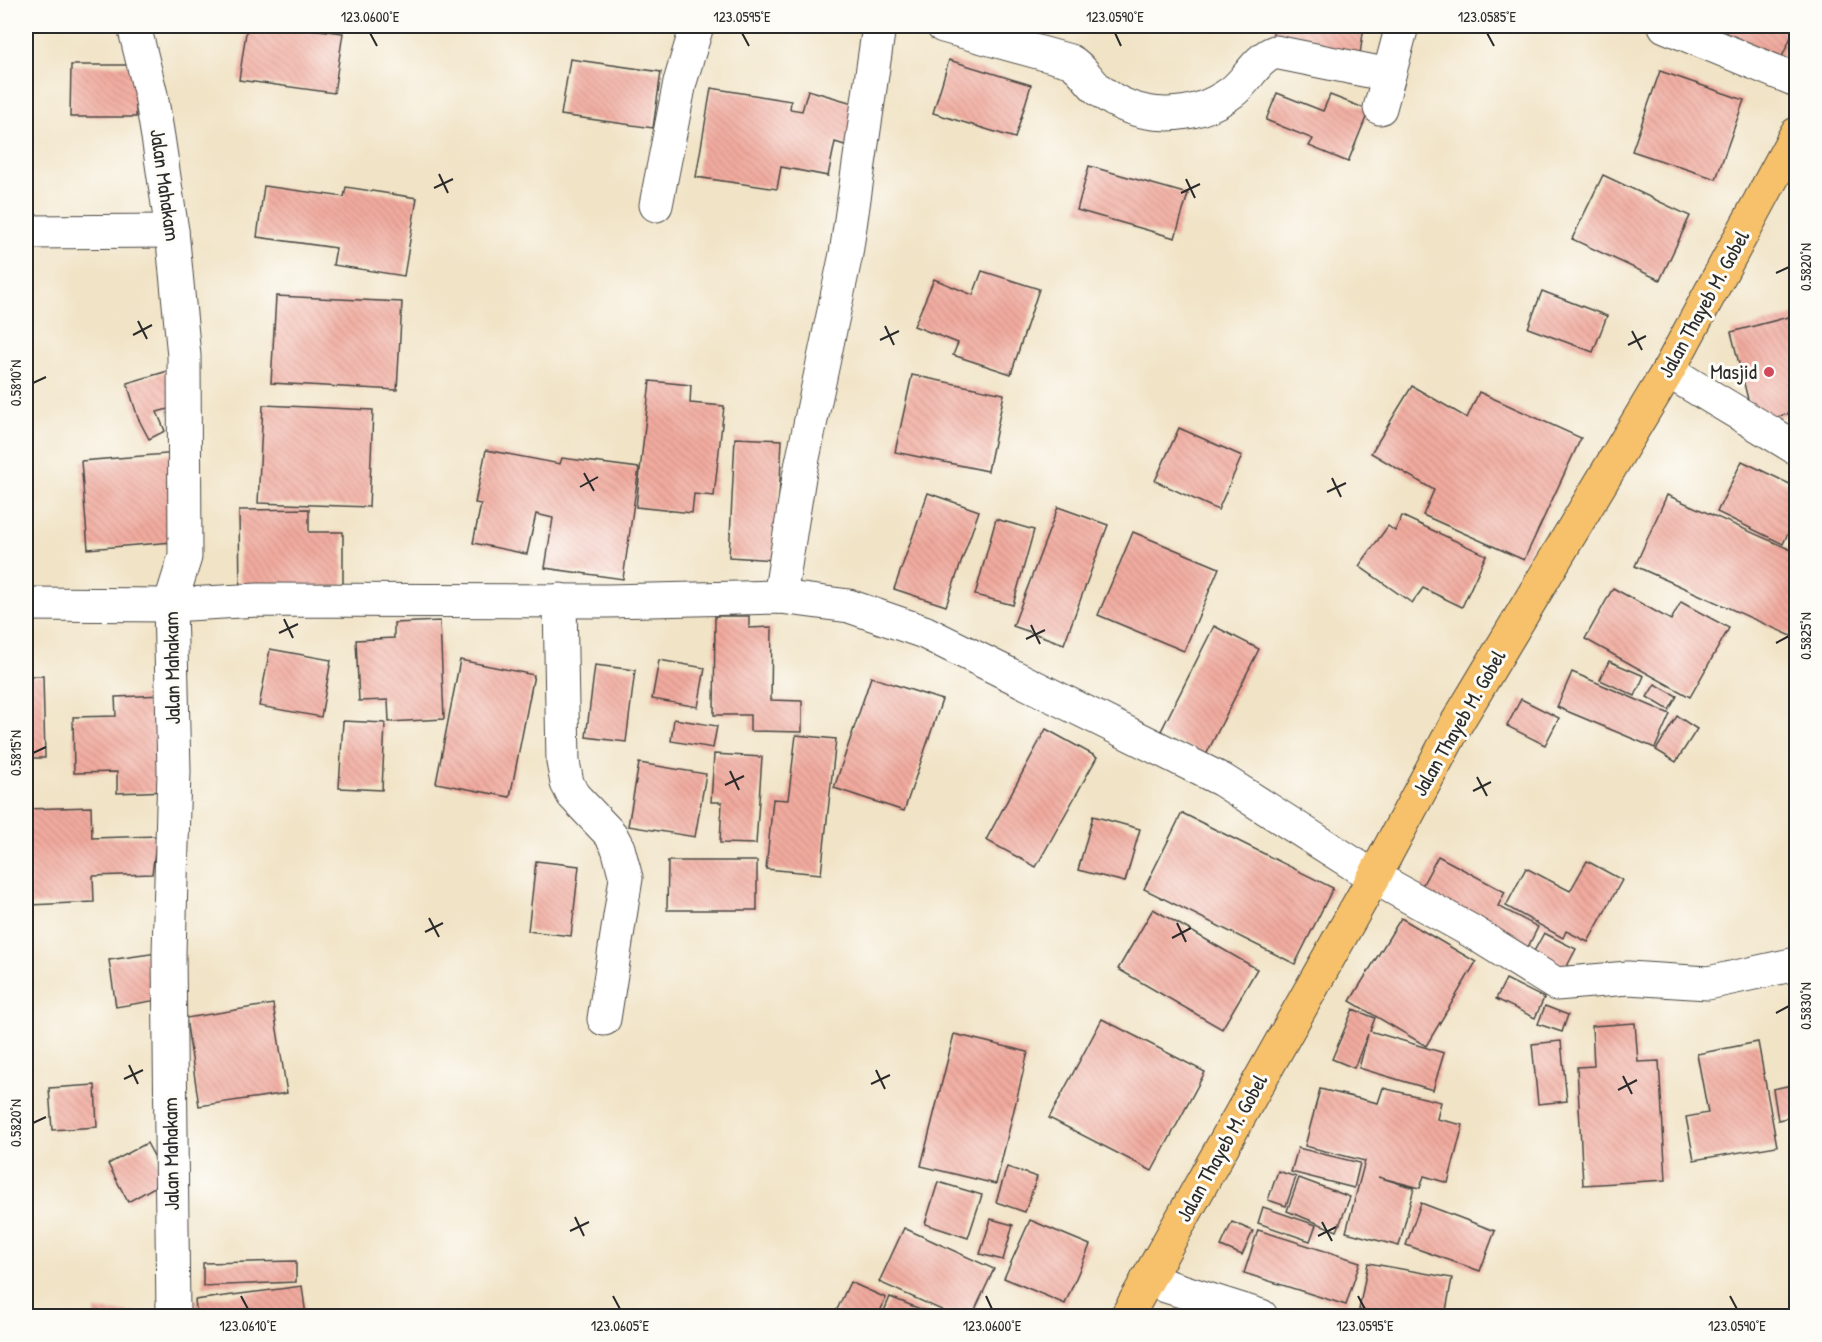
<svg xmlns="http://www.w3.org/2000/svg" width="1822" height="1342" font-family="'Patrick Hand',sans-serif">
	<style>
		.building { fill: url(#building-back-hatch) }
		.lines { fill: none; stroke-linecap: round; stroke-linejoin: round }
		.minor-casing { stroke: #494742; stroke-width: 35 }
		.major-casing { stroke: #494742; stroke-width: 35 }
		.minor { stroke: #fff; stroke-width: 33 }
		.major { stroke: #f6c16b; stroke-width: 33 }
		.ticks { fill: none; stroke: #2b2b2b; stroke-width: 2 }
		.poi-dot { fill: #d1495b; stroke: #fdfcf7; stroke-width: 2 }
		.labels { text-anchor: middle; stroke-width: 6; stroke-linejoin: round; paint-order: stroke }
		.street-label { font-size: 21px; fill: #2b2b2b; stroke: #fdfcf7 }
		.poi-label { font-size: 21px; fill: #2b2b2b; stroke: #fdfcf7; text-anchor: end }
		.neatline { fill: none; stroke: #2b2b2b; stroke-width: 2 }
		.ticks-label { font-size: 15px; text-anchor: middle; fill: #2b2b2b }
	</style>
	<defs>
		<pattern id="building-back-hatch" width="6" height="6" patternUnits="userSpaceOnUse" patternTransform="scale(1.5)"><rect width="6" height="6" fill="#f1aa9e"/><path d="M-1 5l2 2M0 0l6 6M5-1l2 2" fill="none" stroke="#cf9288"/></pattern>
	</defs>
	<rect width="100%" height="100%" fill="#fdfcf7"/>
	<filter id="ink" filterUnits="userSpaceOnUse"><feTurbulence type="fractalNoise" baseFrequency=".0167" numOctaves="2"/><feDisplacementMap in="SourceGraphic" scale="12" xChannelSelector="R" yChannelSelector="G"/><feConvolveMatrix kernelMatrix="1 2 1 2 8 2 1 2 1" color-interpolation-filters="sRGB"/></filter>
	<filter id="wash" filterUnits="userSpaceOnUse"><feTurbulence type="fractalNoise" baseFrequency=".008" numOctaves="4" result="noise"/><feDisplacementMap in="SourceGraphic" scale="24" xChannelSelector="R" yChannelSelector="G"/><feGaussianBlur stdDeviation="1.35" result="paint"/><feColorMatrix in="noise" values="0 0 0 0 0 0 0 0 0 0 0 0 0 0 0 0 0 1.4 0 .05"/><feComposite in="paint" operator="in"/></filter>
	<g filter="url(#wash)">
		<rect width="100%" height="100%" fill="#f1e3c6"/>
		<g id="blocks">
			<g class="building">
				<path d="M247,26H287L343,33L334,93L239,80Z"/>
				<path d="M1274,26H1364L1360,54L1272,40Z"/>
				<path d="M1704,26H1796L1781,59Z"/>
				<path d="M570,59L661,72L653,128L561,115Z"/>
				<path d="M949,60L1031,85L1015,138L933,113Z"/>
				<path d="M71,65H136V117H70Z"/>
				<path d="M1660,71L1744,100L1716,179L1632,151Z"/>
				<path d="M711,88L791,101L790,109L802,111L808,90L863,106L851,147L835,142L828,176L781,167L777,189L696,177Z"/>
				<path d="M1277,93L1323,111L1330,95L1369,110L1348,162L1309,146L1313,139L1266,120Z"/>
				<path d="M1089,166L1188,194L1175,238L1077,210Z"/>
				<path d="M1603,175L1690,216L1660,280L1572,239Z"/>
				<path d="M264,186L344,197L346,187L417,198L404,276L333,265L336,248L257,237Z"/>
				<path d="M982,271L1039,289L1011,374L953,355L958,343L914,326L934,279L973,295Z"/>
				<path d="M1542,291L1607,316L1593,352L1528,328Z"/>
				<path d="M276,296L402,302L397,390L271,383Z"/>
				<path d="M1796,315V412L1754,423L1731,332Z"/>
				<path d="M168,371L179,406L157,412L165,431L149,439L138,418L127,383Z"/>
				<path d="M912,375L1004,394L988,471L895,452Z"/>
				<path d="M650,381L691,385L690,403L724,406L714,496L694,494L692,513L636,507Z"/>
				<path d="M1412,386L1467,418L1479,392L1581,438L1524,560L1423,515L1434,490L1371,453Z"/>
				<path d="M263,405L373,410L369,507L258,503Z"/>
				<path d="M1179,428L1242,456L1218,510L1155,481Z"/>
				<path d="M735,438L782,440L776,560L729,557Z"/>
				<path d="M486,450L560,464L562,458L639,468L623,579L545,568L553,518L536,514L527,554L473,543L481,504L475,503Z"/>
				<path d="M178,453L185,541L88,549L81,461Z"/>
				<path d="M1742,461L1796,487V535L1789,531L1783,544L1717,512Z"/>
				<path d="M928,493L979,511L946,606L894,589Z"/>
				<path d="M1667,495L1796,552V638L1635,566Z"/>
				<path d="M1058,507L1108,525L1064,644L1013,626Z"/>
				<path d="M309,509V532H343V595L240,597L239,510Z"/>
				<path d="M1402,516L1486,555L1462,607L1423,588L1412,603L1359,566L1388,526L1395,531Z"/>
				<path d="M996,519L1034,530L1013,605L975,595Z"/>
				<path d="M1133,532L1219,568L1184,651L1098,615Z"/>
				<path d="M1613,588L1671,620L1681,602L1729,628L1690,697L1585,639Z"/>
				<path d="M715,616H749V628L772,627L771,700L802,701V732L750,731V715H714Z"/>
				<path d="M440,621L444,719L389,722L388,700L359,701L356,640L394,638V623Z"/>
				<path d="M1214,626L1259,649L1206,755L1160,733Z"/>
				<path d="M270,649L331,660L321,717L259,706Z"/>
				<path d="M460,660L534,675L510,797L436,783Z"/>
				<path d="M659,660L705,668L698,707L652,699Z"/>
				<path d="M1609,661L1644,676L1635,696L1600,680Z"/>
				<path d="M595,665L635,670L626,742L586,737Z"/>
				<path d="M1572,672L1670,714L1655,748L1557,707Z"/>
				<path d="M26,676H43L45,758H26Z"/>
				<path d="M871,677L942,700L904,811L834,788Z"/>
				<path d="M1655,684L1677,696L1669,710L1647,697Z"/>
				<path d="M165,695L168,791L117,793V772L74,773L73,717L116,716L115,697Z"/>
				<path d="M1521,699L1559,718L1545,745L1507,726Z"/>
				<path d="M1677,716L1697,729L1676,762L1656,750Z"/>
				<path d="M674,719L717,726L713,748L671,741Z"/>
				<path d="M343,721L385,723L382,790L339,788Z"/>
				<path d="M1046,729L1097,757L1036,867L986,840Z"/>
				<path d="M796,735L836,739L821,874L766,869L773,799L788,800Z"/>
				<path d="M714,754L762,757L756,844L720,843L722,802H711Z"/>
				<path d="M639,763L706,774L695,837L628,826Z"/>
				<path d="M91,807L92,838L157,836L152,874L93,876L94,902L30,905L27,809Z"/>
				<path d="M1182,813L1333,888L1295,964L1144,889Z"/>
				<path d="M1093,816L1140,829L1125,882L1078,870Z"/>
				<path d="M1438,856L1505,892L1498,906L1538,927L1523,957L1415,899Z"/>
				<path d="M536,861L579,866L571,936L528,931Z"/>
				<path d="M668,861H757V910H667Z"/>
				<path d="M1587,861L1622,880L1588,942L1566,931L1563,938L1506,906L1526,868L1570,891Z"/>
				<path d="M1153,909L1257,969L1222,1029L1118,969Z"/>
				<path d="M1401,918L1476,962L1426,1046L1350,1001Z"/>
				<path d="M1544,933L1576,949L1558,983L1526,966Z"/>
				<path d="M157,953L164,999L116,1007L109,960Z"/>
				<path d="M1506,979L1544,998L1535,1018L1496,999Z"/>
				<path d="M273,1004L287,1093L199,1106L186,1018Z"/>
				<path d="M1545,1006L1568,1015L1562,1032L1538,1024Z"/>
				<path d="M1353,1009L1375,1018L1370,1031L1444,1053L1433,1090L1359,1068L1368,1034L1354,1068L1332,1059Z"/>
				<path d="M1102,1019L1205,1072L1152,1171L1049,1118Z"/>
				<path d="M1635,1023L1638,1062L1659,1061L1666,1180L1583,1185L1577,1067L1594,1066L1592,1026Z"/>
				<path d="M954,1034L1028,1052L996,1184L921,1166Z"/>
				<path d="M1561,1041L1567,1101L1538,1104L1532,1044Z"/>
				<path d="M1758,1042L1777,1146L1694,1160L1686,1117L1708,1113L1697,1054Z"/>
				<path d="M1796,1084V1116L1778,1120L1773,1089Z"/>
				<path d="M95,1085L97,1127L52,1130L49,1088Z"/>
				<path d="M1383,1088L1441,1102L1437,1119L1463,1125L1448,1183L1424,1176L1420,1188L1378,1177L1414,1188L1399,1246L1346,1232L1365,1161L1305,1146L1320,1089L1378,1103Z"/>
				<path d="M147,1143L167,1180L128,1202L108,1164Z"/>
				<path d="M1298,1148L1360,1163L1354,1188L1291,1172Z"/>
				<path d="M1007,1167L1037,1177L1025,1212L996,1202Z"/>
				<path d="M1278,1171L1296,1177L1286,1206L1268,1200Z"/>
				<path d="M1299,1178L1350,1197L1337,1231L1287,1211Z"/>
				<path d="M938,1182L982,1195L968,1238L925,1224Z"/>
				<path d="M1421,1203L1495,1231L1480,1271L1406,1245Z"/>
				<path d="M1263,1207L1316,1225L1310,1241L1258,1223Z"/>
				<path d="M991,1219L1013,1225L1003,1260L980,1254Z"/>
				<path d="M1030,1220L1090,1245L1065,1304L1004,1278Z"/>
				<path d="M1232,1222L1253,1231L1242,1255L1221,1246Z"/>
				<path d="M904,1228L994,1269L972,1316H955L879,1282Z"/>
				<path d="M1258,1230L1360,1262L1346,1305L1244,1273Z"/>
				<path d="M296,1261V1282L203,1286V1263Z"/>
				<path d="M1368,1263L1452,1278L1445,1316H1394L1359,1310Z"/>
				<path d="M850,1282L886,1298L878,1316H834Z"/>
				<path d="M302,1286L306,1316H197L195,1300Z"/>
				<path d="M890,1297L938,1316H882Z"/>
				<path d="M95,1310L154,1315V1316H95Z"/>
			</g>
		</g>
	</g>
	<g filter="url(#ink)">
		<use href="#blocks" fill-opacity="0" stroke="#494742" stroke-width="1.5"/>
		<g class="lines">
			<g class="minor-casing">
				<g id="minor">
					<path d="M134,26L151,95L158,137L172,231L184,356L185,557L170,605L174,771L169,953L173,1316"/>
					<path d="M943,26L1070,61C1083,68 1088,81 1099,90C1138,121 1192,122 1232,92C1248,80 1256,59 1275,52L1389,75L1402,26"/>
					<path d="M1665,26L1796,80"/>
					<path d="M1380,108L1389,75"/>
					<path d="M656,205L680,82L697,26"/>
					<path d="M26,232L172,231"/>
					<path d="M1668,371L1796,448"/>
					<path d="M780,597L799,477L846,254L879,26"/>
					<path d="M560,600L563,762L567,783L573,795L611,835L618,848L626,878L604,1019"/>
					<path d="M26,604L170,605L258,600L608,601L780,597L849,606L924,632L1222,780L1374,877L1471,931L1556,984L1628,978L1708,983L1796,964"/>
					<path d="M1147,1280L1261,1316"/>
				</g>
			</g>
			<g class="major-casing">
				<path id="major" d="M1127,1316L1374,877L1455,726L1668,371L1796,134"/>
			</g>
			<use href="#minor" class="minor"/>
			<use href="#major" class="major"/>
		</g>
	</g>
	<path class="ticks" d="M370,33L377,46M742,33L749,46M1115,33L1121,46M1487,33L1494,46M439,174L448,193M1186,179L1195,198M434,188L453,179M1181,193L1200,184M1776,273L1789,267M138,321L147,339M885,326L894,345M1632,331L1642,350M133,335L152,325M880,340L899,331M1628,345L1646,336M33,383L46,377M584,473L594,491M1332,478L1341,497M580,487L598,477M1327,492L1346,483M284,619L293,638M1031,625L1040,644M279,633L298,624M1026,639L1045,630M1776,643L1789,636M33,753L46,747M730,771L739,790M1477,777L1487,796M725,785L744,776M1473,791L1491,782M429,918L439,937M1177,923L1186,942M425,932L443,923M1172,938L1191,928M1776,1013L1789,1006M129,1065L138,1084M876,1070L885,1089M1623,1076L1632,1094M124,1079L143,1070M871,1084L890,1075M1618,1090L1637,1080M33,1123L46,1117M575,1217L584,1236M1322,1222L1332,1241M570,1231L589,1222M1318,1236L1336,1227M241,1296L248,1309M613,1296L620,1309M986,1296L992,1309M1358,1296L1365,1309M1730,1296L1737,1309"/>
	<circle class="poi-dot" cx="1769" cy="372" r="6"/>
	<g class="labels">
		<g class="street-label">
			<text transform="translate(165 185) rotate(82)" y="7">Jalan Mahakam</text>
			<text transform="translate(1704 304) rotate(-61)" y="7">Jalan Thayeb M. Gobel</text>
			<text transform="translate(172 668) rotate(-91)" y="7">Jalan Mahakam</text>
			<text transform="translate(1459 723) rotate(-60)" y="7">Jalan Thayeb M. Gobel</text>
			<text transform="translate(1222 1148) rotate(-61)" y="7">Jalan Thayeb M. Gobel</text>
			<text transform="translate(171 1154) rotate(-91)" y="7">Jalan Mahakam</text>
		</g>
		<g class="poi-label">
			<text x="1757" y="379">Masjid</text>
		</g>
	</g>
	<rect width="1822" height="1342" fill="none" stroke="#fdfcf7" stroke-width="66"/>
	<rect x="33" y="33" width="1756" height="1276" class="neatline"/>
	<g class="ticks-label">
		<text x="370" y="22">123.0600°E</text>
		<text x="742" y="22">123.0595°E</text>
		<text x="1115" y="22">123.0590°E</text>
		<text x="1487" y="22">123.0585°E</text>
		<text transform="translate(1806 267) rotate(-90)" y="5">0.5820°N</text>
		<text transform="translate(16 383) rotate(-90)" y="5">0.5810°N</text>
		<text transform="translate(1806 636) rotate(-90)" y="5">0.5825°N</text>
		<text transform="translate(16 753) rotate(-90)" y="5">0.5815°N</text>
		<text transform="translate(1806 1006) rotate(-90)" y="5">0.5830°N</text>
		<text transform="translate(16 1123) rotate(-90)" y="5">0.5820°N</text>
		<text x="248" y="1331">123.0610°E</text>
		<text x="620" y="1331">123.0605°E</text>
		<text x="992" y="1331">123.0600°E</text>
		<text x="1365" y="1331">123.0595°E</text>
		<text x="1737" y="1331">123.0590°E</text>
	</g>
</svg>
